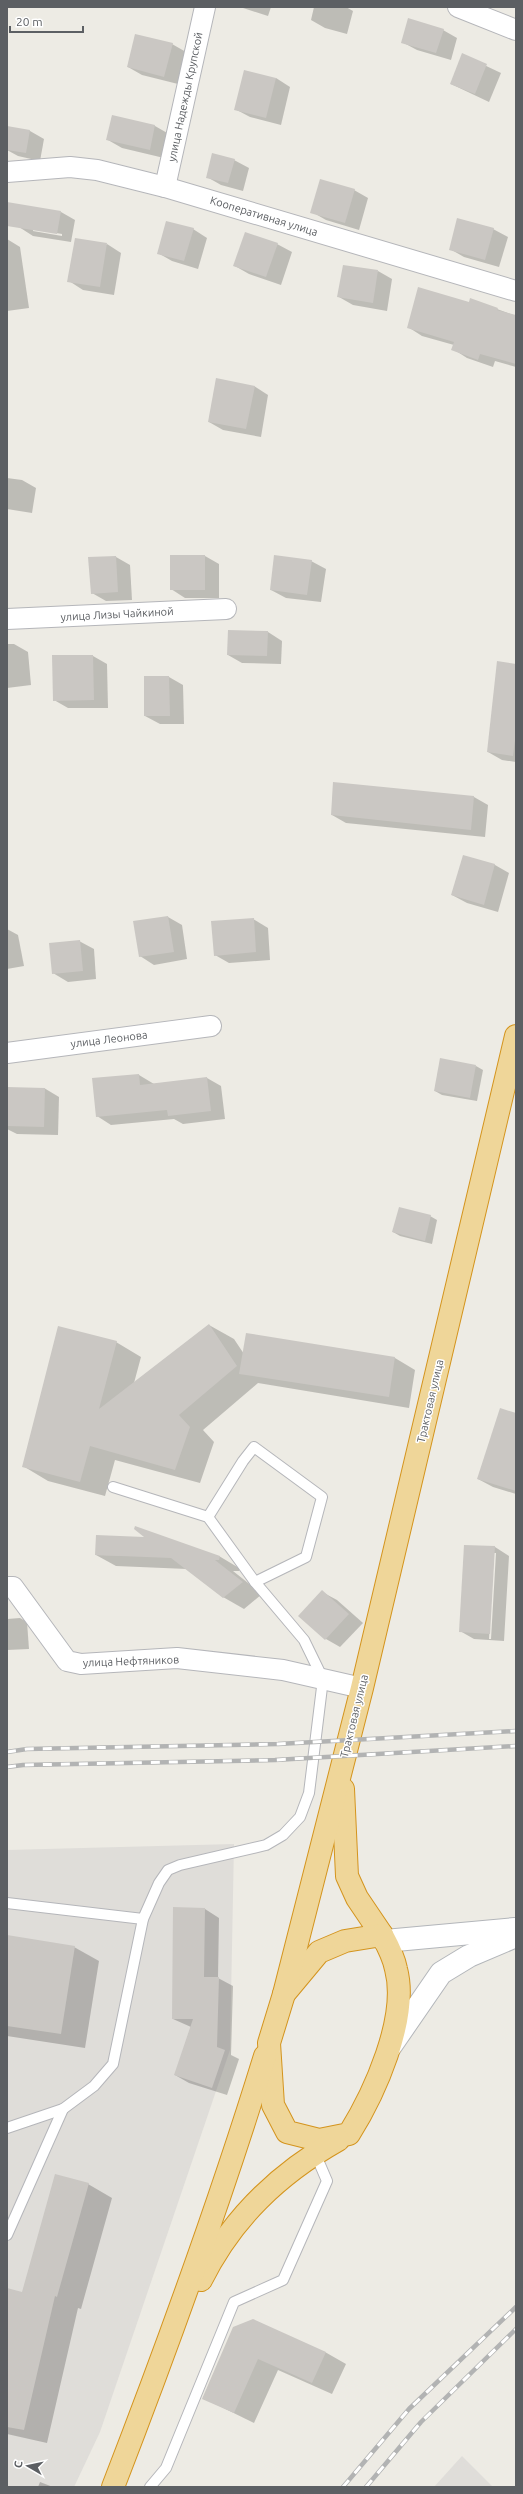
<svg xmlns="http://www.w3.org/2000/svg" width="523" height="2494" font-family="Ubuntu,sans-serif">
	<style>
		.industrial { fill: #dfddd9 }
		.shadow { fill: #0003; fill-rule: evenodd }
		.building { fill: #cac7c3 }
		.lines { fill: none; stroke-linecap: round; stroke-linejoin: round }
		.lane-casing { stroke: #b5b6ba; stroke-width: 12 }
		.street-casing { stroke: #b5b6ba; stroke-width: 22 }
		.secondary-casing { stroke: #b3b6ba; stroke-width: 24 }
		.highway-casing { stroke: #d4941d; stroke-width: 24 }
		.lane { stroke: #fff; stroke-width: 10 }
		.street { stroke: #fff; stroke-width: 20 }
		.secondary { stroke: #fff; stroke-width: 22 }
		.highway { stroke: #efd699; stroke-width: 22 }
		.rail-casing { stroke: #b2b3b3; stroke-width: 4.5 }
		.rail { stroke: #fff; stroke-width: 3; stroke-dasharray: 9; stroke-linecap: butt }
		.labels { text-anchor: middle; stroke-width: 3; stroke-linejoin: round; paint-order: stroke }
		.street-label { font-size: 11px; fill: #5c5f63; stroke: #fff }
	</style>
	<rect width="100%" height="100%" fill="#edebe4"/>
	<g class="industrial">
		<path d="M234,1844L230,2050L100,2432L74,2487H7V1850Z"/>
		<path d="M462,2456L493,2487H434Z"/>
	</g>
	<g class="shadow">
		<path d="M240,7H271L268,16Z"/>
		<path d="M314,7H346L353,11L347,34L325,28L311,20Z"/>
		<path d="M443,30L457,38L451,60L417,50L402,42Z"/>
		<path d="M172,44L186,52L178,84L142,75L128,67Z"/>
		<path d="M463,55L501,73L489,102L451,84Z"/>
		<path d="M276,78L290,87L281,125L250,117L235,109Z"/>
		<path d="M112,117L155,126L169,134L164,158L122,148L108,140Z"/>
		<path d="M30,131L44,139L40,161L18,156L7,150V132Z"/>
		<path d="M234,160L249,168L243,191L221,185L207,177Z"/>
		<path d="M354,190L368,198L359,230L326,220L312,212Z"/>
		<path d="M61,212L75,220L71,242L33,236L19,227ZM33,229L62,234V236L33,231Z"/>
		<path d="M193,229L207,238L198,269L172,261L158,253Z"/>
		<path d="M493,229L508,237L499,267L464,257L450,249Z"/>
		<path d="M7,239L20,247L29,308L7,311Z"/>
		<path d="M107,244L121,253L114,295L83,290L69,281Z"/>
		<path d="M277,244L292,252L281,285L249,274L235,266Z"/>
		<path d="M378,271L392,279L387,311L353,305L339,297Z"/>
		<path d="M470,303L497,309L516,316V367L495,361L493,367L467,358L453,349L454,345L422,336L408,327Z"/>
		<path d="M254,386L268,395L261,437L223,430L209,422Z"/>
		<path d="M7,478L22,480L36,488L32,513L7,509Z"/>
		<path d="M205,556L219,564V598H185L171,589Z"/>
		<path d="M116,557L130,565L132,600L106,601L92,593Z"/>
		<path d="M311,561L326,569L321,602L286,598L271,590Z"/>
		<path d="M268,632L282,641L281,664L242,663L228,655Z"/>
		<path d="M7,644H14L28,652L31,685L7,688Z"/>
		<path d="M93,656L107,664L108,708H68L54,700Z"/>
		<path d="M516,665V762L502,760L488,752Z"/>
		<path d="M145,677H169L183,685L184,724H160L145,716Z"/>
		<path d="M334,783L474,797L488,805L485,837L346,823L332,815Z"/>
		<path d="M464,856L495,865L509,873L498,912L467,903L452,895Z"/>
		<path d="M168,917L182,925L187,959L154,965L140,956Z"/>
		<path d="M253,919L268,928L270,960L229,963L215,955Z"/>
		<path d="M7,929L18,935L24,966L7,969Z"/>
		<path d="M79,941L94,949L96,979L68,982L53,973Z"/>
		<path d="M476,1066L483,1070L477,1101L442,1095L435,1091Z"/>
		<path d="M139,1075L154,1084L207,1078L221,1086L225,1119L183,1124L174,1119L111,1125L97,1116L94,1079Z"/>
		<path d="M7,1088H44L59,1097L58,1135L17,1134L7,1129Z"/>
		<path d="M430,1216L437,1220L432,1244L400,1236L393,1232Z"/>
		<path d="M209,1325L234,1339L244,1354L247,1335L395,1358L415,1370L409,1408L258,1383L203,1430L214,1442L200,1483L115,1460L105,1496L48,1481L23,1466L116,1342L141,1357L134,1383Z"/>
		<path d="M516,1414V1494L493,1487L478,1479Z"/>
		<path d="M465,1546L495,1547L509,1556L504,1641L474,1639L460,1631ZM494,1553H496L491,1639H489Z"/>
		<path d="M96,1555L219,1556L239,1568V1571H233L262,1594L244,1609L223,1597L187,1569L116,1566Z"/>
		<path d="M322,1592L337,1600L363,1623L340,1647L326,1639Z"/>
		<path d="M20,1618L27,1622L29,1649L7,1650V1619Z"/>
		<path d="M174,1908L205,1909L219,1918L218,1978L233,1986L231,2055L239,2059L227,2095L189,2083L175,2075L191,2027L173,2019Z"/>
		<path d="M7,1936L74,1947L99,1961L85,2048L7,2036Z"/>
		<path d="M88,2184L112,2198L81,2309L78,2308L47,2443L7,2434V2289L23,2293Z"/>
		<path d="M234,2328L325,2352L346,2364L332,2394L278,2370L254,2423L203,2398Z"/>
		<path d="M40,2482L53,2487H38Z"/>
	</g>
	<g class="building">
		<path d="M408,18L444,29L436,53L401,43Z"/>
		<path d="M135,34L173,43L164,77L127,67Z"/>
		<path d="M462,53L487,64L475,94L450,84Z"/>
		<path d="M244,70L276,78L266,118L234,110Z"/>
		<path d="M112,115L155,125L150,150L106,140Z"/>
		<path d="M7,126L30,130L26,153L7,150Z"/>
		<path d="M212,153L235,159L228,183L206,178Z"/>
		<path d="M320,179L355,189L345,223L310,213Z"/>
		<path d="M7,202L61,211L57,234L7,226Z"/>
		<path d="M457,218L494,228L485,260L449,250Z"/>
		<path d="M166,221L194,228L184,261L157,254Z"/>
		<path d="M245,232L278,243L266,277L233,266Z"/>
		<path d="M75,238L107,243L100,287L67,282Z"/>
		<path d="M343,265L378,270L373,303L337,297Z"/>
		<path d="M418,287L469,302L470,298L498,308L497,310L516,315V364L480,354L478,360L451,350L454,342L407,328Z"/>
		<path d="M216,378L255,386L246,429L208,422Z"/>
		<rect x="170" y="555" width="35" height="35"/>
		<path d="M274,555L312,560L307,595L270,590Z"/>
		<path d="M116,556L118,592L91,594L88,557Z"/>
		<path d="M228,630L268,631L267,656L227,655Z"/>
		<path d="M52,655H93L94,700L53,701Z"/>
		<path d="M497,661L516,664V732L513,756L487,752Z"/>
		<path d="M144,676H169L170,716H144Z"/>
		<path d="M333,782L474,796L471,830L331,815Z"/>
		<path d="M463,855L495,864L484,905L451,895Z"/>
		<path d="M168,916L174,952L139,957L133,921Z"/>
		<path d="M254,918L256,952L214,956L211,921Z"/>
		<path d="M80,940L83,971L52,974L49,943Z"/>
		<path d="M440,1058L476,1065L470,1098L434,1091Z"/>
		<path d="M139,1074L140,1085L207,1077L211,1111L168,1116L167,1110L96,1117L92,1078Z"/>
		<path d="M7,1087L45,1088L44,1127L7,1126Z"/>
		<path d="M399,1207L431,1215L425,1241L392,1232Z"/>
		<path d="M209,1324L237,1366L179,1415L190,1427L175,1470L90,1446L80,1482L22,1467L58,1326L117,1341L99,1409Z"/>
		<path d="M246,1333L395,1357L389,1397L239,1374Z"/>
		<path d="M500,1408L516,1413V1491L477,1479Z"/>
		<path d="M135,1526L220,1556L219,1560H215L243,1582L223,1598L171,1558L95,1555L96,1535L144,1537L134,1529Z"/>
		<path d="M464,1545L495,1546L490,1634L459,1632Z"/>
		<path d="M322,1590L349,1614L325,1640L298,1616Z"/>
		<path d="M173,1907L205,1908L204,1977H219L217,2047L225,2050L212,2088L174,2075L193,2019H172Z"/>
		<path d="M7,1935L75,1946L61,2034L7,2026Z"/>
		<path d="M55,2174L89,2183L57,2297L55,2296L24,2430L7,2427V2288L22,2292Z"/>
		<path d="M253,2319L326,2352L312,2383L258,2359L234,2413L202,2399L233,2327Z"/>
	</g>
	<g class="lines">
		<g class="lane-casing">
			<g id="lane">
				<path d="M208,1517L243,1461L254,1447L322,1497L306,1557L255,1582"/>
				<path d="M7,1903L143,1919"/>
				<path d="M7,2128L63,2109L94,2086L113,2064L143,1919L159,1883L168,1870L180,1865L266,1845L283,1835L300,1817L309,1793L323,1679L304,1640L255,1582L208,1517L113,1487"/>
				<path d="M7,2235L63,2109"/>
				<path d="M150,2487L166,2468L234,2302L283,2280L327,2181L315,2153"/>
			</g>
		</g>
		<g class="street-casing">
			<g id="street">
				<path d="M458,7L516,30"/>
				<path d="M7,172L70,167L97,170L165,187L516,291"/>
				<path d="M165,187L205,7"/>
				<path d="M7,619L226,609"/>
				<path d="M7,1053L211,1026"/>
				<path d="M7,1587H13L67,1661L81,1664L177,1658L283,1670L362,1688"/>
			</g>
		</g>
		<g class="secondary-casing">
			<g id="secondary">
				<path d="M385,1941L515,1929"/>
				<path d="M390,2047L441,1973L469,1956L516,1936"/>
			</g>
		</g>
		<g class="highway-casing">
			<g id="highway">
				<path d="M343,1789L347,1876L357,1898L382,1935"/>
				<path d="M382,1935C388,1946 394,1958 396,1969C409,2018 374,2094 349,2134L319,2140L287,2132L273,2105L269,2043L284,1994L319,1952L345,1941Z"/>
				<path d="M284,1994L362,1688L516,1036"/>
				<path d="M201,2280C232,2218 278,2174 338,2140"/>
				<path d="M113,2487C168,2345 220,2202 265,2056"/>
			</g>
		</g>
		<use href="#lane" class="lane"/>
		<use href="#street" class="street"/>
		<use href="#secondary" class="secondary"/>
		<use href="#highway" class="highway"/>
		<g class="rail-casing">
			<g id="rail">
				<path d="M7,1752L27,1749L278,1744L516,1731"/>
				<path d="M7,1767L23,1765L275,1760L516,1746"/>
				<path d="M343,2487L409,2409L516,2307"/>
				<path d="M366,2487L421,2422L516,2329"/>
			</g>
		</g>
		<use href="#rail" class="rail"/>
	</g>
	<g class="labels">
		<g class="street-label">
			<text transform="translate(185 97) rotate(-78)" y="4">улица Надежды Крупской</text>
			<text transform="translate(264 216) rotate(17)" y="4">Кооперативная улица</text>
			<text transform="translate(117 614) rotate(-3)" y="4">улица Лизы Чайкиной</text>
			<text transform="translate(109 1039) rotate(-7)" y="4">улица Леонова</text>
			<text transform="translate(430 1401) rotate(-77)" y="4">Трактовая улица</text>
			<text transform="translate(131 1661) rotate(-2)" y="4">улица Нефтяников</text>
			<text transform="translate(354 1716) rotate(-76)" y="4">Трактовая улица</text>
		</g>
	</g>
	<rect width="523" height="2494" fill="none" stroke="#5c5f63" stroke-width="16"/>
	<g transform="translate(28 2466) rotate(279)" stroke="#ffffff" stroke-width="3" paint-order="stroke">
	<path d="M0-3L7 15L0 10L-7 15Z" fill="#5c5f63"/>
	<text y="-6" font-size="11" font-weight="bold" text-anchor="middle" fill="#5c5f63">С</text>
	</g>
	<path d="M10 26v6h73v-6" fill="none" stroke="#5c5f63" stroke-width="2"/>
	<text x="16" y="26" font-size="12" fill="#5c5f63" stroke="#ffffff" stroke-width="3" paint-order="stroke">20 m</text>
</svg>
